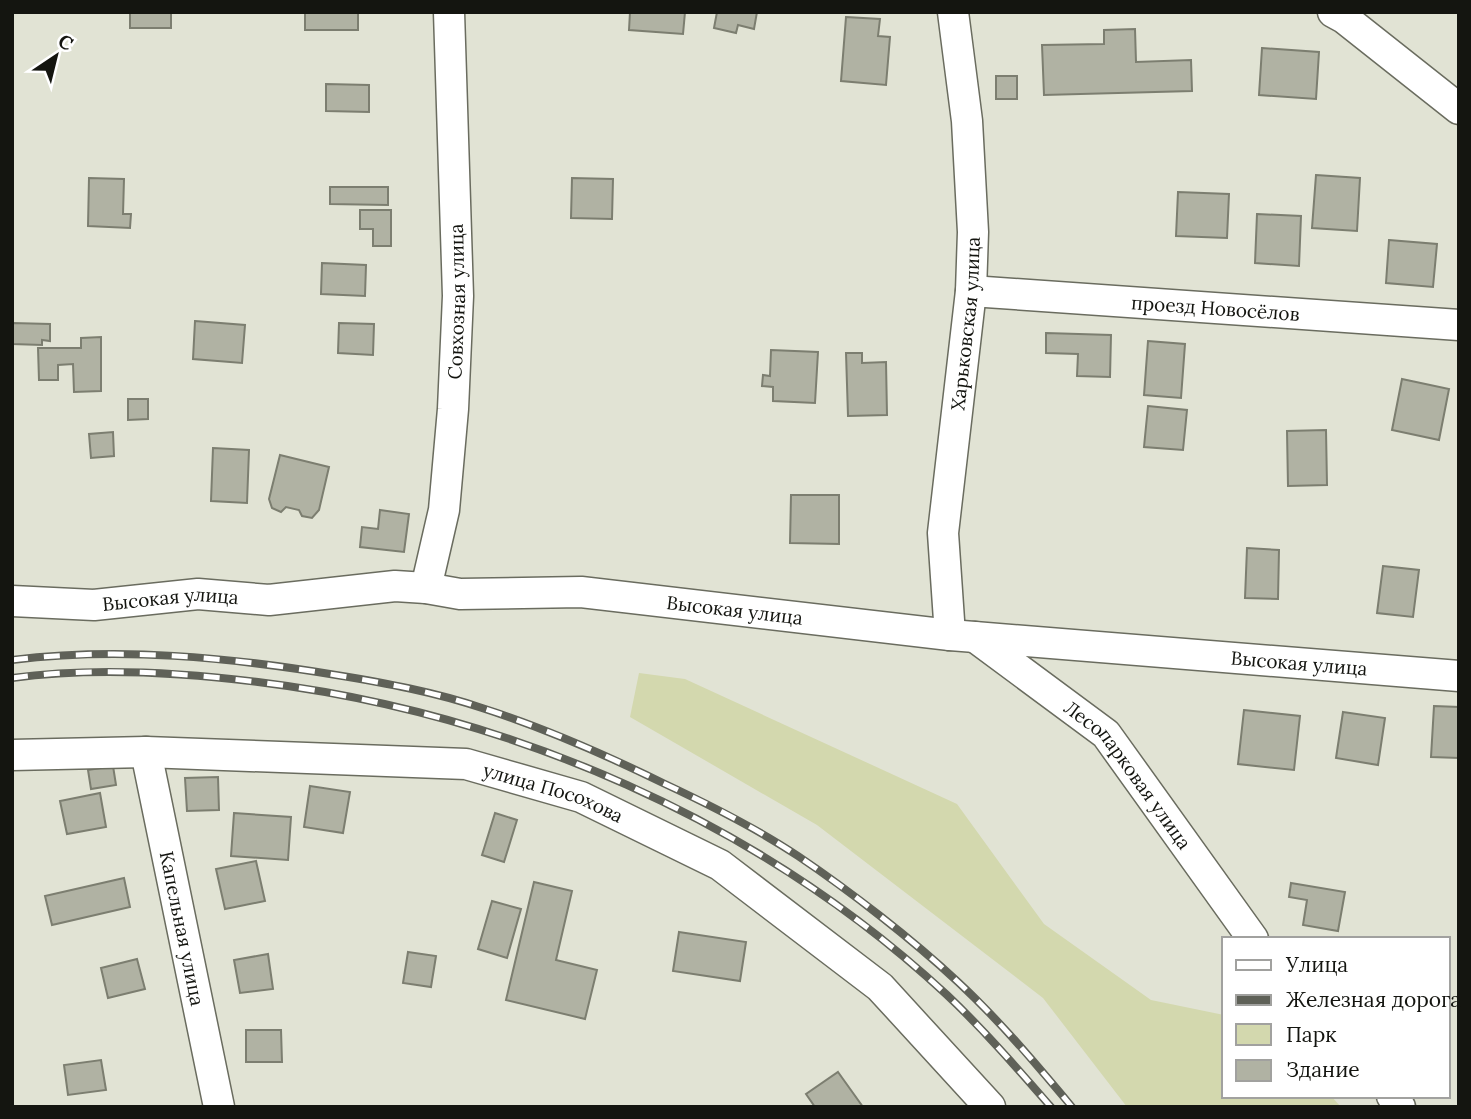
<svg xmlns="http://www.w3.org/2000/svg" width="1471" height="1119" font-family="Lora,serif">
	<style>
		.green { fill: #d3d8ae }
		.building { fill: #b0b2a3; stroke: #7c7e70; stroke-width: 2 }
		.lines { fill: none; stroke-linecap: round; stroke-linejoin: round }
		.street-casing { stroke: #6a6c5f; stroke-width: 33 }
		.street { stroke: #fff; stroke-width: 30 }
		.rail-casing { stroke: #5f6158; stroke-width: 8 }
		.rail { stroke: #fff; stroke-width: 5; stroke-dasharray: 16; stroke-linecap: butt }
		.labels { text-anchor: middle; stroke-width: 7; stroke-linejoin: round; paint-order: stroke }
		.street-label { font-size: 19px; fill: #141510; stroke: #fff }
	</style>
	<rect width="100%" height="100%" fill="#e1e3d4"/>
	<path class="green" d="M639,673L685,679L957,804L1044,924L1151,1000L1224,1015V1096H1331L1341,1107H1127L1043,998L817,825L630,717Z"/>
	<g class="building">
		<rect x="130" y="12" width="41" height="16"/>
		<rect x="305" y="12" width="53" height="18"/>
		<path d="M630,12H685L683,34L629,30Z"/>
		<path d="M717,12H757L754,29L738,25L736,33L714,28Z"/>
		<path d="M846,17L880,19L878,36L890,37L886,85L841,81Z"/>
		<path d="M1135,29L1136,62L1191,60L1192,91L1044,95L1042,45L1104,44V30Z"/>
		<path d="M1262,48L1319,52L1316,99L1259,95Z"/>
		<rect x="996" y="76" width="21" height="23"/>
		<path d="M326,84L369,85V112L326,111Z"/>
		<path d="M1316,175L1360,178L1357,231L1312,228Z"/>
		<path d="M89,178L124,179L123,214H131L130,228L88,226Z"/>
		<path d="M572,178L613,179L612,219L571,218Z"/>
		<path d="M330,187H388V205L330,204Z"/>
		<path d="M1178,192L1229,194L1227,238L1176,236Z"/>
		<path d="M360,210H391V246H373V229H360Z"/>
		<path d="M1257,214L1301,216L1299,266L1255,263Z"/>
		<path d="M1389,240L1437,244L1433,287L1386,283Z"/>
		<path d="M322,263L366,265L365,296L321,294Z"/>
		<path d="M195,321L245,325L242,363L193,359Z"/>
		<path d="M12,323L50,324V341L42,340V345L12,344Z"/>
		<path d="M339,323L374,324L373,355L338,353Z"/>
		<path d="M1046,333L1111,335L1110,377L1077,376L1078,354L1046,353Z"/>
		<path d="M101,337V391L74,392L73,364L58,365V380H39L38,348H81V338Z"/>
		<path d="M1148,341L1185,344L1181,398L1144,395Z"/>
		<path d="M771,350L818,352L815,403L773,401V387L762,386L763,375L770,376Z"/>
		<path d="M846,353H862V363L886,362L887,415L848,416Z"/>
		<path d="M1402,379L1449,389L1439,440L1392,430Z"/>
		<path d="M128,399H148V419L128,420Z"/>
		<path d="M1148,406L1187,410L1183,450L1144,447Z"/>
		<path d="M1326,430L1327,485L1288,486L1287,431Z"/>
		<path d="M113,432L114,456L91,458L89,434Z"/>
		<path d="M213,448L249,450L247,503L211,501Z"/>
		<path d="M280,455L329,467L319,510L312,518L302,516L299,510L286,507L281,512L272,508L269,499Z"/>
		<path d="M791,495H839V544L790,543Z"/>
		<path d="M380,510L409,514L404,552L360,547L362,527L378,529Z"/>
		<path d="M1247,548L1279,550L1278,599L1245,598Z"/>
		<path d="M1383,566L1419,570L1413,617L1377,613Z"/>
		<path d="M1434,706L1459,707V758L1431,757Z"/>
		<path d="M1244,710L1300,716L1294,770L1238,764Z"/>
		<path d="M1343,712L1385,718L1378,765L1336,758Z"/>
		<path d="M113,766L116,785L91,789L88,770Z"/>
		<path d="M218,777L219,810L187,811L185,778Z"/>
		<path d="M310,786L350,792L343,833L304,827Z"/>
		<path d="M100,793L106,827L67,834L60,801Z"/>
		<path d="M234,813L291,817L288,860L231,856Z"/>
		<path d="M495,813L517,820L504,862L482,855Z"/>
		<path d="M256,861L265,901L225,909L216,869Z"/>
		<path d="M124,878L130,907L52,925L45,896Z"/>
		<path d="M534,882L572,891L556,960L597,970L585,1019L506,1000Z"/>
		<path d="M1291,883L1345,892L1338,931L1303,925L1307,900L1289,897Z"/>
		<path d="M492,901L521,909L507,958L478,949Z"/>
		<path d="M679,932L746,942L740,981L673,971Z"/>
		<path d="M408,952L436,956L431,987L403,983Z"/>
		<path d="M268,954L273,989L240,993L234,960Z"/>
		<path d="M137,959L145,989L108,998L101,968Z"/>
		<path d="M246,1030H281L282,1062H246Z"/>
		<path d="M101,1060L106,1090L68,1095L64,1065Z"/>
		<path d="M838,1072L863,1107H815L806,1094Z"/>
	</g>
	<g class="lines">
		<g class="street-casing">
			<g id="street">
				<path d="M1333,12L1344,18L1459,109"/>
				<path id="s1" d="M971,291L1459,325"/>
				<path id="s2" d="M426,588L444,510L453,409L458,296L449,12"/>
				<path id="s3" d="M12,601L94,605L198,594L269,600L395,586L426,588L460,594L581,592L950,635L1459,676"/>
				<path id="s4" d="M950,635L943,533L971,291L973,232L967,121L953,12"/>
				<path id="s5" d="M975,637L1106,734L1253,939"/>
				<path id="s6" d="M146,752L219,1107"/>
				<path id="s7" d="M12,755L146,752L466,764L581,797L720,865L880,987L990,1107"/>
				<path d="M1392,1096L1400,1107"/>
			</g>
		</g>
		<use href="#street" class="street"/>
		<g class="rail-casing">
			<g id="rail">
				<path d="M12,660C120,647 228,657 336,675C385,683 435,692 482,708C545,728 606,755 665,784C710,805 756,828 798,856C850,891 912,939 958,982C1000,1021 1036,1064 1072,1107"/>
				<path d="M12,678C93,667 177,672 258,682C510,713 760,821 947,995C984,1030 1017,1068 1051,1107"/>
			</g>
		</g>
		<use href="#rail" class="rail"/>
	</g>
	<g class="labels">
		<g class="street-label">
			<text dy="7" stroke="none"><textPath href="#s2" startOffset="289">Совхозная улица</textPath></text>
			<text dy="7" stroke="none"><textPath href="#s1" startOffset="245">проезд Новосёлов</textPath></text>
			<text dy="7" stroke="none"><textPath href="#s4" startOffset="313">Харьковская улица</textPath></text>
			<text dy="7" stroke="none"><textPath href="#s3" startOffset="159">Высокая улица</textPath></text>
			<text dy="7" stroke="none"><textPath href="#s3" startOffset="726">Высокая улица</textPath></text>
			<text dy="7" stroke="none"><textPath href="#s3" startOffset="1293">Высокая улица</textPath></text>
			<text dy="7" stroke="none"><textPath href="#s5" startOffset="208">Лесопарковая улица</textPath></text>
			<text dy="7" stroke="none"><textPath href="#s7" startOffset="546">улица Посохова</textPath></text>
			<text dy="7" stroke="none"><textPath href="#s6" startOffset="180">Капельная улица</textPath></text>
		</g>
	</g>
	<rect width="1471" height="1119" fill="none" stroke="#141510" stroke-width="28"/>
	<rect x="1222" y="937" width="228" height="161" fill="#ffffff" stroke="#a1a19f" stroke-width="2"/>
	<rect x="1236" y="960" width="35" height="10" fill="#ffffff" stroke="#a1a19f" stroke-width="2"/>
	<text x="1286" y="972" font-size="21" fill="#141510">Улица</text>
	<rect x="1236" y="995" width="35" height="10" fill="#5f6158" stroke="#a1a19f" stroke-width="2"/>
	<text x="1286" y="1007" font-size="21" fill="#141510">Железная дорога</text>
	<rect x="1236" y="1024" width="35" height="21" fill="#d3d8ae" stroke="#a1a19f" stroke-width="2"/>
	<text x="1286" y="1042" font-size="21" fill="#141510">Парк</text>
	<rect x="1236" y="1060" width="35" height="21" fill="#b0b2a3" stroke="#a1a19f" stroke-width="2"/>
	<text x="1286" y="1077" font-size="21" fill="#141510">Здание</text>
	<g transform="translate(56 56) rotate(35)" stroke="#ffffff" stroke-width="5" paint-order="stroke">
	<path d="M0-5L12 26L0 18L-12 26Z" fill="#141510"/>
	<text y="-10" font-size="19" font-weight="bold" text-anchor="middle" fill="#141510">С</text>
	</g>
</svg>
